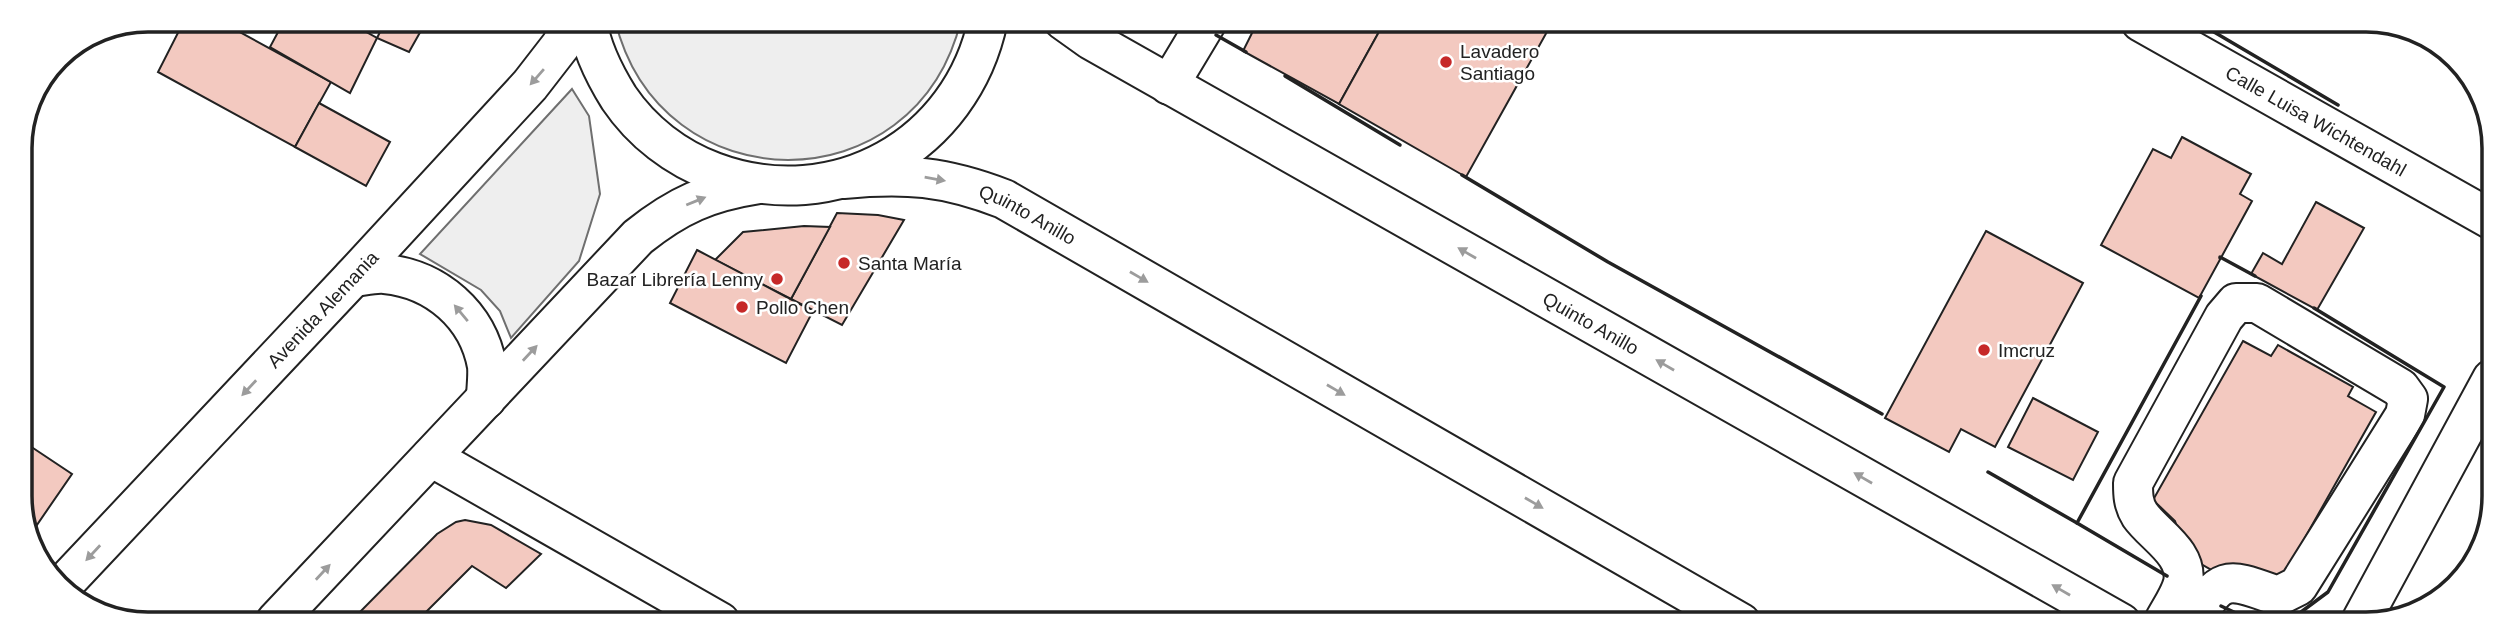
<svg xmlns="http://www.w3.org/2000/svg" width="2514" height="643" font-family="Helvetica,sans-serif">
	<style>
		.green { fill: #eee; stroke: #6f6f6f; stroke-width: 2 }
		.building { fill: #f3c9c0; stroke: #222; stroke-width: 2 }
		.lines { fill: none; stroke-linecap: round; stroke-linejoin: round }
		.minor-casing { stroke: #222; stroke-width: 42 }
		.major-casing { stroke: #222; stroke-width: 42 }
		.minor { stroke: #fff; stroke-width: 38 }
		.major { stroke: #fff; stroke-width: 38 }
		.wall { stroke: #222; stroke-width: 3.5 }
		.oneway { fill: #9c9c9c }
		.poi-dot { fill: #c62828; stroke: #fff; stroke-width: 2.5 }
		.labels { text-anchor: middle; stroke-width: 5; stroke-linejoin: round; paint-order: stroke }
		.poi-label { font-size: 19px; fill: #222; stroke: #fff; text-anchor: start }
		.street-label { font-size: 19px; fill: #222; stroke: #fff }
		.rim { fill: none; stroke: #222; stroke-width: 3.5 }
	</style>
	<rect width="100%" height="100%" fill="#fff"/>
	<g class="green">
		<path d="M615,20H961C916,207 660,206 615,20Z"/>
		<path d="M572,89L589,116L600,194L579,261L511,338L500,311L481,290L420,254Z"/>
	</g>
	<g class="building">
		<path d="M185,19H216L331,82L295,147L158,72Z"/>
		<path d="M285,19H354L352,24L377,38L350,93L270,47Z"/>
		<path d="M386,20H427L409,52L377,38Z"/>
		<path d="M1258,21H1385L1339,104L1243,51Z"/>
		<path d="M1385,21H1553L1466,177L1339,104Z"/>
		<path d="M319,103L390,142L366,186L295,147Z"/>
		<path d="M2182,137L2251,174L2240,194L2252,201L2199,298L2101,245L2153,149L2171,158Z"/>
		<path d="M2316,202L2364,228L2317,310L2251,274L2263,253L2282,264Z"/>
		<path d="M837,213L878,215L904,220L842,325L791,299Z"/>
		<path d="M804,226L830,227L791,299L715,260L743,232Z"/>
		<path d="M1986,231L2083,283L1995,447L1961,429L1949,452L1885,418Z"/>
		<path d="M697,250L813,311L786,363L670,303Z"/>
		<path d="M2243,341L2271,356L2278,345L2353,387L2348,396L2376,412L2285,573L2264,581L2234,564L2217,573L2187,556L2175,521L2153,500Z"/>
		<path d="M2033,398L2098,432L2073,480L2008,447Z"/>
		<path d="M21,440L72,474L30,535L22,521Z"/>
		<path d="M465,520L491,525L541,554L506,588L472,566L416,622L351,621L437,534L456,522Z"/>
	</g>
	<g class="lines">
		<g class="minor-casing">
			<g id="minor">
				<path id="s1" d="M2141,22L2492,220"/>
				<path d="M1169,85L1208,20"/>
				<path d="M431,457L720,622"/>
				<path d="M2163,623C2169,611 2180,596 2183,583C2189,553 2154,535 2140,515C2133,504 2133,494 2133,483L2224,317L2236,303H2257L2400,388L2408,399L2405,415L2298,586L2278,596C2227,578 2221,573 2193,623"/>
				<path d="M2360,623L2492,379"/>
			</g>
		</g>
		<g class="major-casing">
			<g id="major">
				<path d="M587,20C591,48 604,74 619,98C642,132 676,158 714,172C835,217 962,146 988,20"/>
				<path id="s2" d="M1063,20L1091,40L2121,623"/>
				<path id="s3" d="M843,179C905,173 945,176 1004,199L1741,623"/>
				<path d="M353,277C363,276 375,273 385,274C436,279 478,315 487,366C488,377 486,389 486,399"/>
				<path id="s4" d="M60,588L353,277L530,85L561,45L573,20"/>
				<path d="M276,621L638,237C678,205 708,192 759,184"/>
			</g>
		</g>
		<use href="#minor" class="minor"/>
		<use href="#major" class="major"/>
		<g class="wall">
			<path d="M2197,22L2338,105"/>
			<path d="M1216,35L1246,52"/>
			<path d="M1285,76L1400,145"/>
			<path d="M1462,175L1608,262L1882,414"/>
			<path d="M2220,258V257L2255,276"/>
			<path d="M1988,472L2077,523"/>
			<path d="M2167,576L2077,523L2201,296"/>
			<path d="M2221,606L2253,621L2297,615L2328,592L2444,387L2314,308"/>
		</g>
	</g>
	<defs><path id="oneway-solid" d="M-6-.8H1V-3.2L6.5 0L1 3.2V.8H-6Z" transform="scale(1.75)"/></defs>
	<g class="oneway">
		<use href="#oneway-solid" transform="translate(537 77) rotate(131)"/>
		<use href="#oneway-solid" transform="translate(935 179) rotate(10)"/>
		<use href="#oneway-solid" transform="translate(696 201) rotate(-22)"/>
		<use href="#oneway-solid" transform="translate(1467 253) rotate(-150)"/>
		<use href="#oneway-solid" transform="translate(1139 277) rotate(30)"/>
		<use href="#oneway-solid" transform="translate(461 313) rotate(-130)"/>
		<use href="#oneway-solid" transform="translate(530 353) rotate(-47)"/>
		<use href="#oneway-solid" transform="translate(1665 365) rotate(-150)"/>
		<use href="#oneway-solid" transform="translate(249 388) rotate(133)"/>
		<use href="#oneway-solid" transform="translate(1336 390) rotate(30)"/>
		<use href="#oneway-solid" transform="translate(1863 478) rotate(-150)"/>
		<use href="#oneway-solid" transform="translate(1534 503) rotate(30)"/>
		<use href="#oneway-solid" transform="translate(93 553) rotate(133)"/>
		<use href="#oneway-solid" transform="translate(323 572) rotate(-47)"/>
		<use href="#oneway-solid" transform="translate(2061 590) rotate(-150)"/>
	</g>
	<g class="poi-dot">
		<circle cx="1446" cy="62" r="7"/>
		<circle cx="844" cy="263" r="7"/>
		<circle cx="777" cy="279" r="7"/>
		<circle cx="742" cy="307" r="7"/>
		<circle cx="1984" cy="350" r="7"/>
	</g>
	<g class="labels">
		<g class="poi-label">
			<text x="1460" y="58">Lavadero<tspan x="1460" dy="22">Santiago</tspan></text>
			<text x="858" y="270">Santa María</text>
			<text x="763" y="286" text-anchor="end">Bazar Librería Lenny</text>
			<text x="756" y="314">Pollo Chen</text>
			<text x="1998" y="357">Imcruz</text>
		</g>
		<g class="street-label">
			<text dy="7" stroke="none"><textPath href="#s1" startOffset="201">Calle Luisa Wichtendahl</textPath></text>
			<text dy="7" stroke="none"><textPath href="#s3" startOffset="192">Quinto Anillo</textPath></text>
			<text dy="7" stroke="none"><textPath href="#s4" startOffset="383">Avenida Alemania</textPath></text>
			<text dy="7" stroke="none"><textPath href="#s2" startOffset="609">Quinto Anillo</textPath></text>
		</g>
	</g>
	<path d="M0 0H2514V643H0ZM148 32H2366A116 116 0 0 1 2482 148V496A116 116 0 0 1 2366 612H148A116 116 0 0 1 32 496V148A116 116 0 0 1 148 32Z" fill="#fff" fill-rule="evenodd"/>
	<path class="rim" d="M148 32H2366A116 116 0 0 1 2482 148V496A116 116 0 0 1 2366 612H148A116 116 0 0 1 32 496V148A116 116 0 0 1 148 32Z"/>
</svg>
